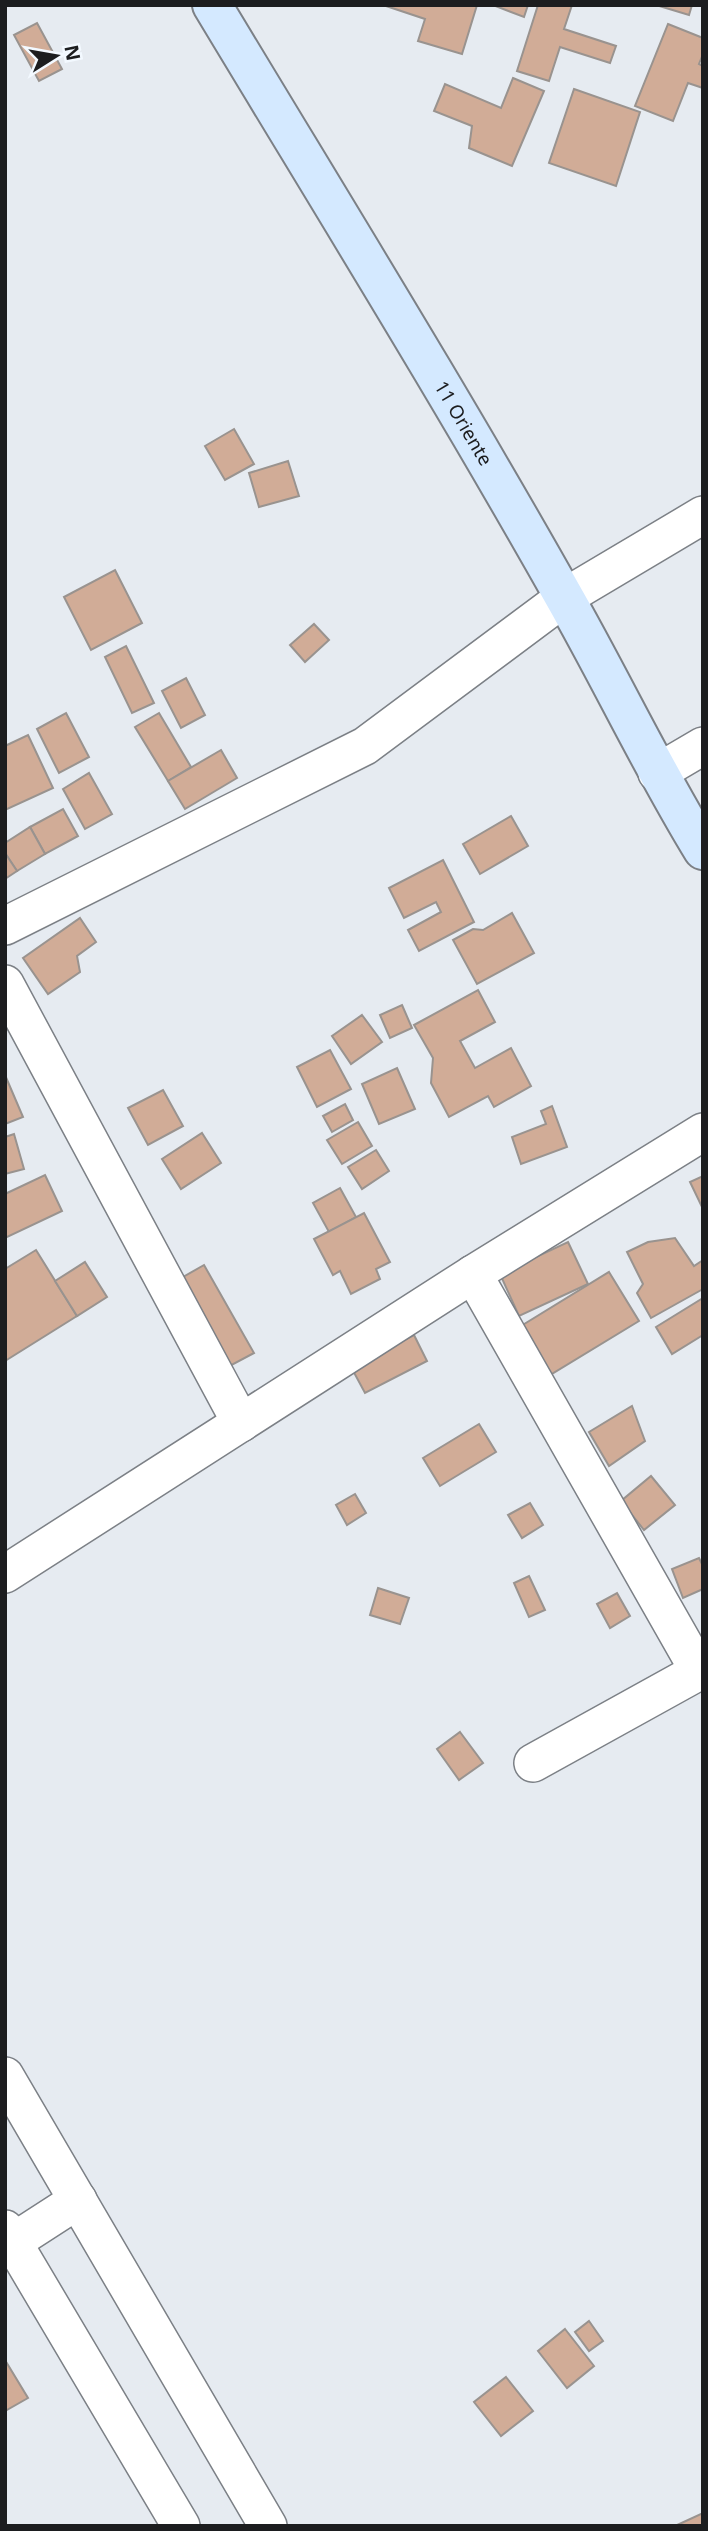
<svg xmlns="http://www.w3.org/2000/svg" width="708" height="2531" font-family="'Noto Sans',sans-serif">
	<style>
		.building { fill: #d1ac97; stroke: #99938f; stroke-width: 2 }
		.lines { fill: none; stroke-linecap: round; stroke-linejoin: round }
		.street-casing { stroke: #7c8086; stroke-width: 40 }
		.secondary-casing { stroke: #7c8086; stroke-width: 42 }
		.street { stroke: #fff; stroke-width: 37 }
		.secondary { stroke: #d4e9ff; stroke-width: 38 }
		.labels { text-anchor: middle; stroke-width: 5; stroke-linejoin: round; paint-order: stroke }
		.street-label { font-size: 19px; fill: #1c1d1f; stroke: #f3f9ff }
	</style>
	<rect width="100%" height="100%" fill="#e6ebf1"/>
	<g class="building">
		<path d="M383,5H477L462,54L418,41L425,19Z"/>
		<path d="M493,5H528L524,17Z"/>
		<path d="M538,5H572L564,29L616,46L610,63L560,47L549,81L517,71Z"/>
		<path d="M656,5H692L689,15Z"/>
		<path d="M37,23L62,69L39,81L14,35Z"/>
		<path d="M668,24L703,38V54L699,64L703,66V88L688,83L673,121L635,106Z"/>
		<path d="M513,78L544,91L512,166L469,148L472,126L434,111L445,84L501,108Z"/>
		<path d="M574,89L640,112L616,186L549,163Z"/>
		<path d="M234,429L254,464L225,480L205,446Z"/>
		<path d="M288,461L299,496L259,507L249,473Z"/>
		<path d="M115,570L142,623L91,650L64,597Z"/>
		<path d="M314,624L329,640L305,662L290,645Z"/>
		<path d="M126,646L154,703L132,713L105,657Z"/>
		<path d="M186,678L205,715L181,728L162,691Z"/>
		<path d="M66,713L89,757L59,773L37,729Z"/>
		<path d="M159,713L191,767L168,781L135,727Z"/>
		<path d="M28,735L53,788L5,810V746Z"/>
		<path d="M221,750L237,778L185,809L168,781Z"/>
		<path d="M89,773L112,814L85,829L63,789Z"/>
		<path d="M63,809L78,836L45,854L30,827Z"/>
		<path d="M511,816L528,846L480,874L463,844Z"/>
		<path d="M30,827L45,854L17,871L5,853V843Z"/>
		<path d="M5,853L17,871L5,879Z"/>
		<path d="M443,860L474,922L419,951L408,930L441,912L436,902L404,918L389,888Z"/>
		<path d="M512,913L534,953L477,984L453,940L473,929L483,930Z"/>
		<path d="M80,918L96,942L77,956L80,972L48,994L23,958Z"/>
		<path d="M478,990L495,1022L460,1041L475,1068L511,1048L531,1086L494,1107L488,1096L449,1117L431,1083L433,1058L414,1025Z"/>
		<path d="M402,1005L412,1028L390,1038L380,1015Z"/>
		<path d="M362,1015L382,1042L351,1064L332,1036Z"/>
		<path d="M330,1050L351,1089L317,1107L297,1067Z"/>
		<path d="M397,1068L415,1109L379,1124L362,1084Z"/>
		<path d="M5,1075L23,1117L5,1124Z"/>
		<path d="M163,1090L183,1126L148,1145L128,1108Z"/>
		<path d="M345,1104L353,1120L332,1132L323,1116Z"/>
		<path d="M552,1106L567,1147L521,1164L512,1137L546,1124L541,1111Z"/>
		<path d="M358,1122L372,1146L342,1164L327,1140Z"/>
		<path d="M202,1133L221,1163L181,1189L162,1159Z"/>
		<path d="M14,1134L24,1169L5,1174V1137Z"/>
		<path d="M376,1150L389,1171L362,1189L348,1167Z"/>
		<path d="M45,1175L62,1211L5,1238V1194Z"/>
		<path d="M703,1176V1209L690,1182Z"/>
		<path d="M340,1188L356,1217L329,1232L313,1203Z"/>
		<path d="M364,1213L390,1262L376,1269L380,1279L351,1294L340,1271L333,1275L314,1239Z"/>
		<path d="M675,1238L694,1266L703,1260V1289L651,1318L637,1293L643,1284L627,1252L648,1242Z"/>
		<path d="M568,1242L588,1284L519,1316L500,1274Z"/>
		<path d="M36,1250L77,1316L5,1361V1269Z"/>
		<path d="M85,1262L107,1297L77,1316L55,1281Z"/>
		<path d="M204,1265L254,1353L226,1368L176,1281Z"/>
		<path d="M609,1272L639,1321L550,1375L521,1326Z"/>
		<path d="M703,1298V1335L672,1354L656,1327Z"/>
		<path d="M414,1335L427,1361L365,1393L351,1367Z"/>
		<path d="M632,1406L645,1441L609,1466L589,1432Z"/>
		<path d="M479,1424L496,1452L440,1486L423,1458Z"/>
		<path d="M651,1476L675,1505L644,1530L621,1501Z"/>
		<path d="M355,1494L366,1513L347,1525L336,1505Z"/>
		<path d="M530,1503L543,1525L522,1538L508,1515Z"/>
		<path d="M699,1558L703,1566V1589L683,1598L672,1569Z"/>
		<path d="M529,1576L545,1610L529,1617L514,1583Z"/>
		<path d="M378,1588L409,1598L400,1624L370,1615Z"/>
		<path d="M617,1593L630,1616L610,1628L597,1604Z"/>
		<path d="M460,1732L483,1763L459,1780L437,1749Z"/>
		<path d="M589,2321L603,2341L589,2351L575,2332Z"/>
		<path d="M565,2329L594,2366L567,2388L538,2351Z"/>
		<path d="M5,2360L28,2398L5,2411Z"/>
		<path d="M506,2377L533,2411L501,2436L474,2402Z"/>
		<path d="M703,2513V2526H675Z"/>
	</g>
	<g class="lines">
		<g class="street-casing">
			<g id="street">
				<path d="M657,773L703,746"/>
				<path d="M5,926L365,746L565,597L703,515"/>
				<path d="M5,984L241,1423"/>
				<path d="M473,1274L699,1671"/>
				<path d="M5,1574L473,1274L703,1132"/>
				<path d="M533,1763L703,1669"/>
				<path d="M5,2076L268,2526"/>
				<path d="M5,2229L181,2526"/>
				<path d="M13,2242L78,2200"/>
			</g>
		</g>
		<g class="secondary-casing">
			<g id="secondary">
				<path id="s1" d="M212,5C330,201 451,396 563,595C611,679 652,767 703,850"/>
			</g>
		</g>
		<use href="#street" class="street"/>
		<use href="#secondary" class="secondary"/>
	</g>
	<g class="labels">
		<g class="street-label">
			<text dy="7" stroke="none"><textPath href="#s1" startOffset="488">11 Oriente</textPath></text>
		</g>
	</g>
	<rect width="708" height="2531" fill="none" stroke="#1c1d1f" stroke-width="14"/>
	<g transform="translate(56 56) rotate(79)" stroke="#f3f9ff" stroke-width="5" paint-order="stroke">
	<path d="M0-5L12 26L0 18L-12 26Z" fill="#1c1d1f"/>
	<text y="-10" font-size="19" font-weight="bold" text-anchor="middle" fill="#1c1d1f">N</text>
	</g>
</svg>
